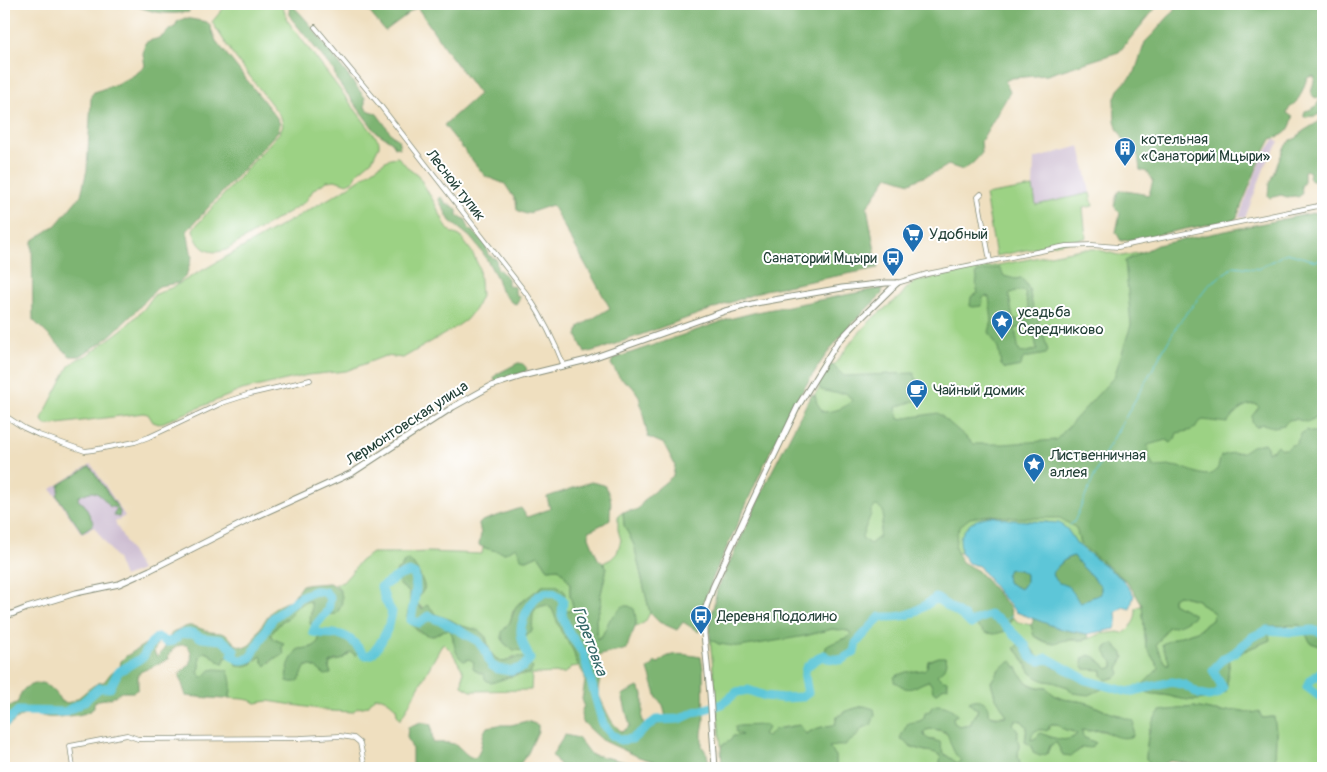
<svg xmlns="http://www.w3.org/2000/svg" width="1327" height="772" font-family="Pangolin,sans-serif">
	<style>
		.industrial { fill: #cebed2 }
		.green { fill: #9cd284; stroke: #5e885c; fill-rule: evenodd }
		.forest { fill: #7db472; stroke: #4e7853; fill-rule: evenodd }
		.water { fill: #5dc6d8; stroke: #3e8286; fill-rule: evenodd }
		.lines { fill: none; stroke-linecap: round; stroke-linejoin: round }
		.stream { stroke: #5dc6d8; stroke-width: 1 }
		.river { stroke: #5dc6d8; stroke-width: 9 }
		.minor-casing { stroke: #878e7a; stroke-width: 5.5 }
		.tertiary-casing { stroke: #878e7a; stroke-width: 7 }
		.minor { stroke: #fff; stroke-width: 4 }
		.tertiary { stroke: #fff; stroke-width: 5 }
		.labels { text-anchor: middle; stroke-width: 4; stroke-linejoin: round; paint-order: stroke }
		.poi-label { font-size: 15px; fill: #1f3d34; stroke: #fff; text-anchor: start }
		.street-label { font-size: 15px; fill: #1f3d34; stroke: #fff }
		.water-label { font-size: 16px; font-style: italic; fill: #326665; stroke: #fff }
	</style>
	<rect width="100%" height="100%" fill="#fff"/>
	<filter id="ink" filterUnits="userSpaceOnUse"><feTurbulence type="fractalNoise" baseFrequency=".02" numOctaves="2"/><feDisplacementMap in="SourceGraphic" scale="10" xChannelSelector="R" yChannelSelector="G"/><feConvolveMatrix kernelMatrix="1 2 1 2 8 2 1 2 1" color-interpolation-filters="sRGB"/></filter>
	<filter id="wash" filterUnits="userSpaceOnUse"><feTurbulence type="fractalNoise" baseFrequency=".0096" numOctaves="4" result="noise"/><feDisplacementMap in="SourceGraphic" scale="20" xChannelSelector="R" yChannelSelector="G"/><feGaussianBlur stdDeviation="1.12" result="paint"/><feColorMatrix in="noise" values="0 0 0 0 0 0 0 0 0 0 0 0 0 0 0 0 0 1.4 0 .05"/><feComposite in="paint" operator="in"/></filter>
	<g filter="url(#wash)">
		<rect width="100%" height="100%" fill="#efdfbf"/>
		<g class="industrial">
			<path d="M1274,140L1279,142L1267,161L1245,218L1239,217L1262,157Z"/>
			<path d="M1080,146L1090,193L1036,205L1033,187L1034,159Z"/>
			<path d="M91,464L125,516L115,522L141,570L124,577L117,559L94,527L82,534L51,489Z"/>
		</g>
		<g class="green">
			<path d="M227,4H282L287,20L379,141V146L372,160L359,171L354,180L347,184L335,180L327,181L314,189L305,202L226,250C207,256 197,247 193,229L280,132L283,125L281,117L232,53L212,22Z"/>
			<path d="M398,157L410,170L418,175L434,202L447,228L452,233L460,236L472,252L479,267L481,296L475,309L466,320L453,329L403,358L385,356L346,371L308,375L242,390L159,424L153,422L148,414L143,413L51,425H45L42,420L44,414L69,366L78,359L88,355L125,327L144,309L154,295L173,287L344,190L390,158Z"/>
			<path d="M1033,187L1036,205L1090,193L1093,206L1083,208L1086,238L996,256L985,195Z"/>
			<path d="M1323,216V629L1200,595L1122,579L1077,544L1067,529L1047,522L1012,520L991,516L960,547L961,553L745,540L810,402L836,362L855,337L874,317L901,296L905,290L916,281L1081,249H1095L1122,256Z"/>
			<path d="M623,512L624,525L634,545L650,613L645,622L636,627V621L623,606L610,620L602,636L597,639L596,620L601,604L600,598L607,567L603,563L611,559L617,553L621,540L618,530V516Z"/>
			<path d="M516,547L527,560L538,555C542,559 544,564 548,569L559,568L570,583V595L573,606L570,611L564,610L565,604L544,585L526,600L520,602L513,611L510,622L506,627L504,643L513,650L526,645L524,639L527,634L533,613L536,608L542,606L547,605L552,609L555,614L561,631L573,650L579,666L571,667L566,673L532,674L531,690L471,691L462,686L463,671L452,652L443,643L401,719H399L397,714L396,708C389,702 385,697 375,697L368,706L357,708L353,712L332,711L268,701L256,703C248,698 238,699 229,698L231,692L206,675L201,677L198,672L200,667V656L204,652C213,654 216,662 224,663L225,658L231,656L237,666L252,664L261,656L271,663L274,658L280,657L282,648L279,641L273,639L271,634L282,621L288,618L294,608L305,602L310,601L312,606L310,617L321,619L324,615L339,610L340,604L339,588L335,584L343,582L351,573L360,561L372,553H405L428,552L482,554L483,548L494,549L505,553ZM409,560C414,563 426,584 424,589C422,593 419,596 417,600L418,605L435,614L451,620L461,626L478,630L486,637C489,649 491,659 504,662L515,656L525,675C516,674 512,676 504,679C498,681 492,680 486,680L483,674L478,672L475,662L469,659L453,641V635L450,630L444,629L434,636L417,631L414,626L409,622C408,612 410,603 410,593L400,585L396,571L401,568L404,562ZM320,631L348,637L351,642L355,646C352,651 348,655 343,658C339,661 334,661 330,663L329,668L331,673L321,672C316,667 313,665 306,666L303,671L286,675L298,649C312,648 320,647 320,631Z"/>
			<path d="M1178,595L1198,600L1202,605L1214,613L1212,620L1197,631L1175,638L1163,649L1169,659V664H1166L1163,660L1156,645L1168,627L1175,626L1194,615L1173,603V598Z"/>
			<path d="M932,596L942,597L986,633L1006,631L1012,617L1018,622L1031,625L1034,636L1049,643L1066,640H1084L1101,634L1118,632L1123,633C1133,626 1136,620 1136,608L1142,605L1146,647L1159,668L1141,686L1160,695H1168L1175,698L1226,692L1230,657L1270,640L1262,628L1267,626L1301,625L1311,643L1323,647V768H1275L1276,731L1273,717L1261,718L1253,713L1237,710L1221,712L1194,707L1178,709L1149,729L1147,744L1146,759L1156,768H1080L1075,766H1072L1070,768H1021L1018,756L1019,744L1017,738L1018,732L1013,724L1015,720L1022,721L1027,727L1025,742L1050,746L1056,741L1063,755L1077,752L1083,747L1096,743L1082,737V730C1095,733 1099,727 1112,735L1119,715C1108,713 1100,708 1090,704C1073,697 1061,705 1047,688C1032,687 1022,682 1017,667L999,669L991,682L995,696L1008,715C993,718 991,715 978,709L971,724L959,726L954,723L953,717L930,711L920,721L909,746L925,751H931L941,756L939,768H836V756L829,747L857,736L862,728L864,706L846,711L837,717L835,725C824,726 815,728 806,734L800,725L775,729L767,737L763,734L768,728L735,726L743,735L721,746L710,639L719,644L805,636L832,629L849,631L852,635L848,638L842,639L827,656L841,658L852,650L856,642L879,615L899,614L915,609ZM1028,642L1031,649L1041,660L1053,667L1061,669L1075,675L1100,682L1073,693L1068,687L1053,682L1045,681L1031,673L1019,653L1014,649L1018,645ZM1113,644L1122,652L1124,657L1118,668L1102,675V670L1097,669L1095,657L1108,669L1113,667V662L1109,658ZM939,657L936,675L941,679L932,686L929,681C918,683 910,693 899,684L924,670L927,667L928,661Z"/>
			<path d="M1051,724H1057C1064,732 1069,729 1077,734C1066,745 1053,737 1040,734L1036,738L1031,741L1032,734L1036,730L1049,729Z"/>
			<path d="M932,729C959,732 945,747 963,761L957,763L943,753L935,740C929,740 924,739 924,732L926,730Z"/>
		</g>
		<g class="forest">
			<path d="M131,4H188L189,12C165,15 154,13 131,4Z"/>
			<path d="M363,4H1159L1119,52L1047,75L1012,78L1005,81L1010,92L981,141L982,153L972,164L963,170L948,165C937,173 923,176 910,183L888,176L867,207L878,268L765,290L607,347L585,353L577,336L579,327L610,308L552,205L526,214L517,210L516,201L505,184L485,176L444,125L479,94L447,51L417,7L385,31Z"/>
			<path d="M1177,4H1323V113L1315,116L1304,117V114L1305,111C1313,109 1317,107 1320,99L1314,97L1311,93L1315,77L1312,76L1307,78C1304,86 1301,97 1295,103C1291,106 1289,108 1287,113L1293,117C1290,132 1285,135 1271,139L1260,160L1236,219L1145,237L1121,241L1116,232L1120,213L1114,206L1117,194L1120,190L1149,195L1153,180L1147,172L1140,170L1138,155L1129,149L1117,128L1115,120L1114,101L1118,90L1135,72L1145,42L1155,32L1168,17L1174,12Z"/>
			<path d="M290,5L295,8L307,21L365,98V107L366,109L377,114L393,136L398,139L400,148L395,147L392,142L376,132L336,79L334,71L291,18L289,10Z"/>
			<path d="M185,18L207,22L210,26L216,41L277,118L280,124L278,131L187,231L192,257L186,276L178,283L159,286L132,315L104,341L80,356H70L33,320L32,241L56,225L81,195L87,170L91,101V96L94,92C111,86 132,80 145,66L143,54L145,43C151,39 156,40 161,37C167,34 168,29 175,27L177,22Z"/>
			<path d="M1320,121H1323V162L1321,167L1323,168V186L1320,181L1312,180L1309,178L1310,172L1306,170L1304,171V182L1301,186L1302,192L1301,195L1298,197L1295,196L1287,197L1281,195L1270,198L1268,196L1269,184L1285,146L1291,140L1297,138L1300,133Z"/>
			<path d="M439,197L442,198L447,205H450L457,209V214L458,217H461L466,220L469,229L476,234L486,245L488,255L496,259L497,268L508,278V284L509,286L515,287V293L519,297V299L516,304L511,302L501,291L497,278L483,253L470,237L450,221L439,200Z"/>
			<path d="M1323,211V407L1313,419L1307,422L1295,419L1289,420L1284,425L1274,427L1262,424L1256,427L1252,422V416L1259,407L1256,404C1242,404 1234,413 1227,423L1203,420L1198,423L1195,428L1189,431L1177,433L1175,439L1171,443L1166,440L1148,445C1147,452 1150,461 1154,467C1162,467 1170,465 1178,467C1189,468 1207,481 1216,471C1219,467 1219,461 1221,456L1232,453L1243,452L1252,446L1264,443L1267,447L1268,452L1273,450L1277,445L1281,449H1287L1291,445L1296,444L1301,434L1306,430L1311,432H1323V647L1311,643L1300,625L1267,626L1263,629L1269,633L1270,640L1230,657L1226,692C1201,701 1195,703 1169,696C1156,692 1151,698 1140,687L1159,668L1146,647L1142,605L1135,593L1124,579L1080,544L1076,528L1060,518H1017L990,515L970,518L961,525L957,533L955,548L962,562L978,571L1010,608L1012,617L1006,631L995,634L986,633L942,597L932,596L915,609L899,614L879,615L856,642L852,650L846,655L841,658L833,657L827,656L825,654L826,647C834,641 844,640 851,635L849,631L832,629L805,636L740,647L719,644L710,639V623L717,590L769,477L811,395H815L817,403L823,412C836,411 844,409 852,400L846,393H834L821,390L817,383L831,364L844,376L914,373L923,398L896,407L899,419L938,413L974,444H1004L1056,440L1114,377L1131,325L1125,261L1157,245ZM876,506L879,507L883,511C884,521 880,528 879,537L870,544L863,539L862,536L871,514V510ZM1178,595L1198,600L1202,605L1214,613L1212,620L1197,631L1175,638L1162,644C1163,651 1169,657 1169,664H1166L1163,660L1156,645L1168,627C1179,626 1187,622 1195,615L1173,603V598Z"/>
			<path d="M997,268H1000L1004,276L1015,279L1021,278L1025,282L1029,289L1034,312L1038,315L1039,321L1036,329L1038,331L1043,332L1048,351L1046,354L1024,358L1022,361L1021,366L1005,369L1001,365L998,348L989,332L992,321L989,297L985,296L983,298L982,306L973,307L970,306L971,297L978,293L976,285L977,279L976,273L978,272ZM1016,291H1023L1025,293L1030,316C1027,319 1018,321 1013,319L1009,295L1010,293ZM1026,326H1029L1033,330L1037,349L1036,350L1022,353L1019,351L1015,329Z"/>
			<path d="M882,288V294C861,314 840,335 823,359C786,412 760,473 734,532C719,564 702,596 699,632L683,622L677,630L659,622L650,613L634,545L624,525L623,512L637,510L647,497L673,476L675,465L664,444L648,437L639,396L632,386L620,378L611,364L613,359L729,319L757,312Z"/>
			<path d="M518,363C523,363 525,365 527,370L525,372L499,381H496L494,379L495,376L497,374Z"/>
			<path d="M90,466L118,508L120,512L119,517L114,516V513L116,510L115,507H110C106,501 98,491 91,492C87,492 83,495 79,496L78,499L79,501L84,504L94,524L82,532L57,496L59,490V485Z"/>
			<path d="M591,482L604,485C614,501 610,502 610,519L605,523L589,531V537L598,559L607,567L600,598L601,603L596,620L597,639L602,636L610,619L623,606H629L634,609C640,629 630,632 627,649C617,653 607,652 598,656C594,666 599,666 600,675C601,680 598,685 598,691C598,695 610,720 613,723C615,726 619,729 622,732L630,726L622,695L638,687L643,694V710L642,720L648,730L658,724L667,722L663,705L657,698L648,669L653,665L655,662L659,663C669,650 687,655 701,657L703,669L704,721L702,733V746L707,754L710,768H673L669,765H665L639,757L602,740L582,721L581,713L584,705L582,699L585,682V676L576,661L573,650L561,631L552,609L547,605L542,606L536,608L533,613L532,631L527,634L524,639L526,645L525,651L513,650L504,643L502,638V632L510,622L516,606L544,585H556L561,588L565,592L564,610L570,611L573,606L570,595V583L559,568L548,569C544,564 542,559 538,555L527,560L521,558L519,552L516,547L505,553C498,551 484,549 479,545L481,534L479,524L482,521L521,508L527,517L550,509L547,497Z"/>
			<path d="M1075,556L1079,563L1101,586V594L1088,599L1081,603L1079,602L1053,577L1052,572C1059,566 1065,557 1075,556Z"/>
			<path d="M409,560C414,563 426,584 424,589C422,593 419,596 417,600L418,605L422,609L427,605L432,609L435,614L451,620L461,626L478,630L486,637C488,649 491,659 504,662C521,655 521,653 533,668L530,674C525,675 520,673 514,675C506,677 499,681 491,683L486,680L483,674L478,672L473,668L474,662L469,659L464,661C452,654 456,641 450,630C441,629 439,635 432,636C424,636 408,625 407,617C407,613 409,609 410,605C411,602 410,597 410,593L400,585L396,571L401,568L404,562Z"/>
			<path d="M1009,569L1019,570L1026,574V582L1020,589L1007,582L1006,576Z"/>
			<path d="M329,583C345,588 345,603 336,614L324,615L318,625L310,624C310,615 313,609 310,601L305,602L295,608L288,618L282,621L271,634L273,639L284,643L282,648L284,654L280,657L274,658L266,666L263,662L261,656C251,662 251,668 237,666L231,656L225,658L224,663C215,662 214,654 205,652L200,656V667L198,672L201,677L206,675L210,670L215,669L227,670C232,679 232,690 229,698L223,699L186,696L179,674C182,671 187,668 189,665C193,658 192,651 187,645C175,644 171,649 167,660L140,672L138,677V689L133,692H121L111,698L99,700L94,703V708C83,717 72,715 59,717C55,717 51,718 47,717C40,716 35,713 28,714C15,716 15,725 4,727V712L8,707L18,702C21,687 29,684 43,683C47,686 53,689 56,693C59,696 58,700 63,702C77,707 89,682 104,682L111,673L120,667L121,661L125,657L153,639L158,641L154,652L157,657L164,649L169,638L172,633L177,630L188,626H193L210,632L221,633L227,635L235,644L240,646L246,647L251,644L267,617L276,607L292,599L302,585Z"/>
			<path d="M1033,618L1061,629L1087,634L1089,638C1081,641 1077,639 1069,640C1062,640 1056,644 1049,643C1043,642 1039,638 1034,636L1031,625L1033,622Z"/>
			<path d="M320,630C329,631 343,628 348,637C349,638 349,640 350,641C353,645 356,647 358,651L356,656L351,652L341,660H335L330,663L329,668L331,674L325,675C318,670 316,665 306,666C300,675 302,686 287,681C285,669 291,658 298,649C313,648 320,647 320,630Z"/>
			<path d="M1022,638C1033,646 1034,659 1049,661L1053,667L1061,669L1075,675L1100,682L1102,689L1089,695L1073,693L1068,687L1053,682L1045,681L1038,678L1031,673L1019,653L1014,648L1018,645Z"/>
			<path d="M1113,644L1122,652L1124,658L1118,668L1120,673L1116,677L1106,680L1102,675V670L1084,669L1082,664L1083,658L1089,655L1095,657L1108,669L1113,667V662L1109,658L1105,651L1107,646Z"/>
			<path d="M939,657H945L947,662L945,668L937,675L941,679L947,681L948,687L942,688L938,693L933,692L932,686L929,681C921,682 913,691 905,688C901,686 898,683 894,682L895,676L906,672L924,670L927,667L928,661Z"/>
			<path d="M1012,661C1025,678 1022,687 1047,688C1061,705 1073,697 1090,704C1097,707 1104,711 1111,713C1119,716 1126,718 1134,721L1133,736C1125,739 1118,738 1110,734C1106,732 1107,731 1102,730C1095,729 1091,732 1082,730L1083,737L1096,743L1090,748L1083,747L1071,756L1063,755L1056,742L1050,746L1047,754L1040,756L1033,753L1032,746L1025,742L1027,727L1022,721L1015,720L1013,724L1018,732L1017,738L1019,744L1018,756L1021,768H939L941,756C935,752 932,752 926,751C916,749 907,745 900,738L908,723L920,721L924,718L925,712L930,711L932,706C942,703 952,708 958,715L953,717L954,723L959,726L971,724L972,719L976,715L978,709L973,707L969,702C979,696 990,702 988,714C995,718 1000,717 1007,716L995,696L991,682C998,672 999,666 1012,661ZM1051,724H1057C1065,733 1069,728 1077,734C1067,745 1052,737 1040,733L1036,738L1031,740C1032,730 1038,728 1047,731ZM932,729C951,731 946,733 952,747C954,753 958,758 962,761L957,763L943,753L940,742C934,740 928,741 924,735V732L926,730Z"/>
			<path d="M864,706L874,709L875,715L871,725L862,728L857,736L845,745L829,747L836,756V768H722L721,746L731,740L733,736L742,735L736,732L735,726L766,725L768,728L763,734L767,737L775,729L800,725L806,734C815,728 824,726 835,725L837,717L846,711Z"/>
			<path d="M1194,707L1221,712L1237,710L1253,713L1259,711L1262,718L1274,717L1276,731L1275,768H1230L1228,766L1219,768H1209L1199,765L1170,761L1156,768L1146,759C1147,742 1148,724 1160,711Z"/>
			<path d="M527,721L538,725V731L528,753L517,768H412V748L407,737L408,727L421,722L431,725L433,743C439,743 448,742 454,744C463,748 465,757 475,758C484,750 480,736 487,727L499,725H511Z"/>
			<path d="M565,735L578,738L590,754L635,764L642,768H559V764L552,755Z"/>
		</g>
		<path class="water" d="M991,516L1012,520L1059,523L1067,529L1077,544L1122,579L1134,595L1130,609L1123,607L1116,612L1117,623L1115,629L1087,634L1061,629L1016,612L998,592L979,566L968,563L961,553L960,538L964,531L970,523L982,518ZM1074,556L1079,563L1101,586V594L1088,599L1081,603L1079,602C1074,593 1069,584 1059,583L1053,577L1052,573C1058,566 1065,557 1074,556ZM1009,569L1019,570L1026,574V582L1020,589L1007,582L1006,576Z"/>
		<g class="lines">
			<g class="stream">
				<path d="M1070,525L1074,522L1103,457L1178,324L1210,284L1234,266L1258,269L1287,253L1316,261L1323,258"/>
				<path d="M1001,621L1007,619L1012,615"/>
			</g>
			<g class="river">
				<path d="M1323,670L1309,682L1307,687L1323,699"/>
				<path d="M4,724L18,711L65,712L83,702L99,688H110L118,672L143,657L151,643L158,637L166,642L173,641L180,634L193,633L202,638L222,640L234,650L232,655C238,661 242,661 250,658L273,618L300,597L315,591L325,592L330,598L328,610L316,625L313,632C320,634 326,633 334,634C348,634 356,644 364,655H371C383,642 389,629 392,612L386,602L381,587L398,576L409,572L415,575L416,589L411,620L419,623L428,616L444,622L478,641L486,652L491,665L498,669L511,671L523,667L530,659C527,652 521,641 521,633C520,626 524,617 527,611C536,595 547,584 563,600L562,615L568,631L583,653L603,724L612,735L621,740L632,739L656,720L680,719L695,712L722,704L737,692L748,690L765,696L783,698L802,697L808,693C803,668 801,668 824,655L827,658L841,660L854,652L856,643L880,617C909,618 913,614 936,598L964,617L971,624L978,619L990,615L1001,621L1025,645L1031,658L1040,661L1047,658L1086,680L1128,692L1172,682L1185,685L1199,694L1209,696L1217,694L1223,688L1213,670L1224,658L1234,653L1252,637L1267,630L1293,632L1313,630L1323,633"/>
			</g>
		</g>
	</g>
	<g filter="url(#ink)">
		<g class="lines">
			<g class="minor-casing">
				<g id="minor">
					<path d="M315,27L379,104L529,297C542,317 555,343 564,366"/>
					<path d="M981,194L978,197L990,261"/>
					<path d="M897,283L927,274L1066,246L1092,245L1118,247L1323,205"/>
					<path d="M4,415L24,428L39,435L85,451L93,450L135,442L149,437L222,403L250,394L310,380"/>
					<path d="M73,768L70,746L127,735L138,739L300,738L340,736L354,738L360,743L365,768"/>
				</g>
			</g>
			<g class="tertiary-casing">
				<g id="tertiary">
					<path d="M4,617L27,608L76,593L119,584L150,570L253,518L352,473L453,407L491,386L522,376L587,360L725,311L756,303L842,288L886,283H897"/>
					<path d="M715,768L710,694L704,634V622L706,607L713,587L750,506L798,406L837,343L857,322L897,283"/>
				</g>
			</g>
			<use href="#minor" class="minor"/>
			<use href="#tertiary" class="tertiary"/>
		</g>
	</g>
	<defs>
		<g id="building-pin" transform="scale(1.125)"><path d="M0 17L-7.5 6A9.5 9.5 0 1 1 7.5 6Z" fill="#1f6fb2" stroke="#fff"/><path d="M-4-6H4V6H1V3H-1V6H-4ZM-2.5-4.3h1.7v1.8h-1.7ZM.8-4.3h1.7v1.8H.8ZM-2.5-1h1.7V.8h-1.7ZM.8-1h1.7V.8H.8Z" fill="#fff"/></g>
		<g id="supermarket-pin" transform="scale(1.125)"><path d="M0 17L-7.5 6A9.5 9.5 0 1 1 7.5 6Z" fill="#1f6fb2" stroke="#fff"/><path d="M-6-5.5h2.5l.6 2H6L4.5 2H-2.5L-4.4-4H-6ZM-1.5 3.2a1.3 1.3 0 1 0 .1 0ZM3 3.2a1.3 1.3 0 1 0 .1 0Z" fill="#fff"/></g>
		<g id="bus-pin" transform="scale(1.125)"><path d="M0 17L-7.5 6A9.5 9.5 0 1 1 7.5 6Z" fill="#1f6fb2" stroke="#fff"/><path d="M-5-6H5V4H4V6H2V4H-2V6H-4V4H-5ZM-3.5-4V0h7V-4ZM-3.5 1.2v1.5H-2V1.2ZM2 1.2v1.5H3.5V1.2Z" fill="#fff"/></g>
		<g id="sight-pin" transform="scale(1.125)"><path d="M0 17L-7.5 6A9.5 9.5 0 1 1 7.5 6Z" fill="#1f6fb2" stroke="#fff"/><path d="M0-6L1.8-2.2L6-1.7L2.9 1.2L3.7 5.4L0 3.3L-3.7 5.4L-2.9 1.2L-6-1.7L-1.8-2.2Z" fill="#fff"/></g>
		<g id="cafe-pin" transform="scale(1.125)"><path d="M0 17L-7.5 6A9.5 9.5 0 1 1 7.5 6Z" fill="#1f6fb2" stroke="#fff"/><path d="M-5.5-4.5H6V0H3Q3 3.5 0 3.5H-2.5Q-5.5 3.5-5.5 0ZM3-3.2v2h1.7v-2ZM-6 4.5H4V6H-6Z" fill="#fff"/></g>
	</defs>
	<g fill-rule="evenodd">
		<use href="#building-pin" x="1125" y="148"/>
		<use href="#supermarket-pin" x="913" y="234"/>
		<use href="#bus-pin" x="893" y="258"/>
		<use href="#sight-pin" x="1002" y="321"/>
		<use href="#cafe-pin" x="917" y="390"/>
		<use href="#sight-pin" x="1034" y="464"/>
		<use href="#bus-pin" x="701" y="616"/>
	</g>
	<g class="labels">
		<g class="poi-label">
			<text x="1141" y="144">котельная<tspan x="1141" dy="17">«Санаторий Мцыри»</tspan></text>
			<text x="929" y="239">Удобный</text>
			<text x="877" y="263" text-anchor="end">Санаторий Мцыри</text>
			<text x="1018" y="317">усадьба<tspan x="1018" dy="17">Середниково</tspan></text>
			<text x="933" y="395">Чайный домик</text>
			<text x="1050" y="460">Лиственничная<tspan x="1050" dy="17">аллея</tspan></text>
			<text x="717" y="621">Деревня Подолино</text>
		</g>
		<g class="street-label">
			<text transform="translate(456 185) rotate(52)" y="5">Лесной тупик</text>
			<text transform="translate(407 423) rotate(-33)" y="5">Лермонтовская улица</text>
		</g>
		<g class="water-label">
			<text transform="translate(591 641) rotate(70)" y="6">Горетовка</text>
		</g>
	</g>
	<rect width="1327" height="772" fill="none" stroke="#fff" stroke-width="20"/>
</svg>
